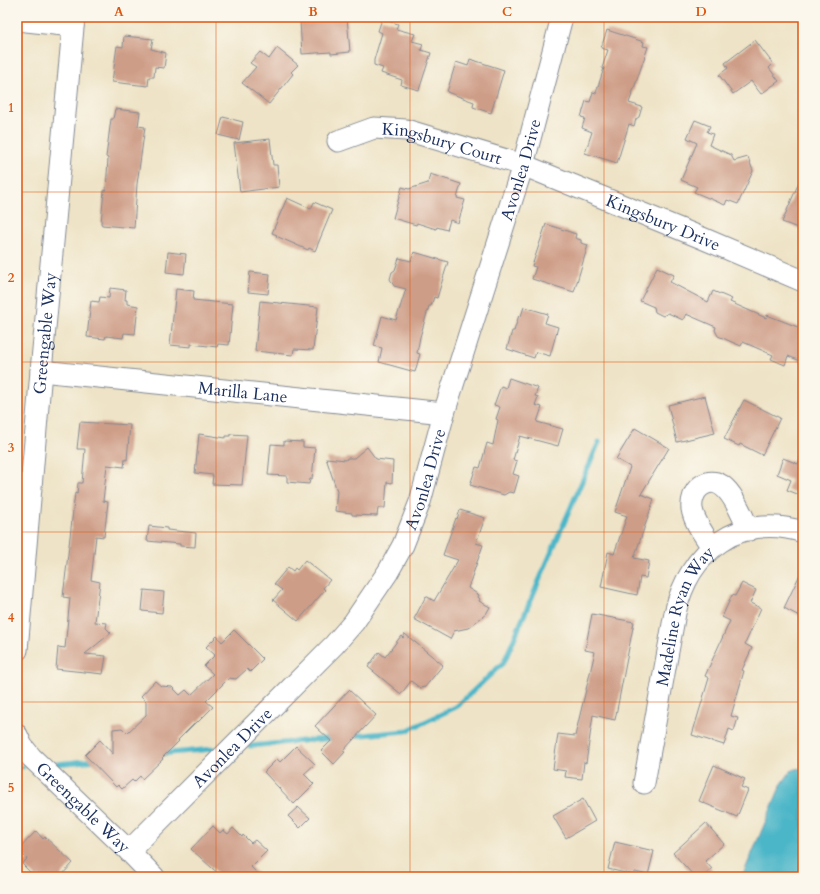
<svg xmlns="http://www.w3.org/2000/svg" width="820" height="894" font-family="Cardo,serif">
	<style>
		.water { fill: #4bb6c8; stroke: #337293 }
		.lines { fill: none; stroke-linecap: round; stroke-linejoin: round }
		.stream { stroke: #4bb6c8; stroke-width: 5 }
		.building { fill: #ce9d87 }
		.minor-casing { stroke: #848992; stroke-width: 23 }
		.minor { stroke: #fff; stroke-width: 21 }
		.grid { fill: none; stroke: #de5710; stroke-width: 1; stroke-opacity: 0.55 }
		.labels { text-anchor: middle; stroke-width: 3.5; stroke-linejoin: round; paint-order: stroke }
		.street-label { font-size: 17px; fill: #1b2f5e; stroke: #fbf7ec }
		.neatline { fill: none; stroke: #de5710; stroke-width: 1.5 }
		.grid-label { font-size: 13px; text-anchor: middle; font-weight: bold; fill: #de5710 }
	</style>
	<rect width="100%" height="100%" fill="#fbf7ec"/>
	<filter id="ink" filterUnits="userSpaceOnUse"><feTurbulence type="fractalNoise" baseFrequency=".025" numOctaves="2"/><feDisplacementMap in="SourceGraphic" scale="8" xChannelSelector="R" yChannelSelector="G"/><feConvolveMatrix kernelMatrix="1 2 1 2 8 2 1 2 1" color-interpolation-filters="sRGB"/></filter>
	<filter id="wash" filterUnits="userSpaceOnUse"><feTurbulence type="fractalNoise" baseFrequency=".012" numOctaves="4" result="noise"/><feDisplacementMap in="SourceGraphic" scale="16" xChannelSelector="R" yChannelSelector="G"/><feGaussianBlur stdDeviation="0.9" result="paint"/><feColorMatrix in="noise" values="0 0 0 0 0 0 0 0 0 0 0 0 0 0 0 0 0 1.4 0 .05"/><feComposite in="paint" operator="in"/></filter>
	<g filter="url(#wash)">
		<rect width="100%" height="100%" fill="#eee3c6"/>
		<path class="water" d="M803,768V877H742L781,785L791,771L796,769Z"/>
		<g class="lines">
			<g class="stream">
				<path d="M352,736L406,731L456,707L504,662L599,442"/>
				<path d="M250,746L334,738"/>
				<path d="M160,754L213,749"/>
				<path d="M56,764L96,760"/>
				<path d="M17,768L23,767"/>
			</g>
		</g>
		<g id="blocks">
			<g class="building">
				<path d="M310,17H347L350,52L331,54V52L302,54L300,21L310,20Z"/>
				<path d="M382,19L398,24L396,29L415,34L412,41L423,44L421,50L431,53L419,90L401,85L402,80L381,73L383,68L374,65V60L382,33L378,31Z"/>
				<path d="M607,30L644,42L643,46L648,47L629,103L642,107L639,117L636,119L634,126L629,124L617,163L585,153L592,132L582,128L585,118L581,117L586,101L590,102L593,92L596,93L604,68H602L608,50L601,48Z"/>
				<path d="M124,36L153,39L151,49L166,53L164,68L155,67L154,77H149L148,86L112,82L117,46L123,47Z"/>
				<path d="M755,40L773,64L769,68L779,81L761,94L751,81L733,94L719,75L728,68L725,63Z"/>
				<path d="M277,48L298,65L291,72L293,74L269,104L242,83L256,67L250,63L260,52L269,59Z"/>
				<path d="M470,59L504,70L491,113L473,107L474,102L447,92L456,62L468,66Z"/>
				<path d="M115,109L140,112L138,126L145,127L137,184L134,228L102,225L101,223L104,190L106,191L108,158L106,157L111,119H113Z"/>
				<path d="M223,117L243,122L239,140L218,135Z"/>
				<path d="M695,120L710,126L707,132L713,134L709,145L731,155L734,161L748,157L753,171L738,204L727,200L725,205L694,192L697,187L681,180L697,143L687,138Z"/>
				<path d="M270,139L273,165H277L279,187L240,192L234,143Z"/>
				<path d="M803,173V230L782,222Z"/>
				<path d="M430,174L461,184L457,198L465,200L458,223L450,220L447,230L437,227L436,229L417,223L416,225L393,218L402,187L409,189L428,183Z"/>
				<path d="M287,198L311,209L314,202L332,210L315,251L309,248L308,250L276,236L277,235L272,233Z"/>
				<path d="M546,224L576,234L575,238L581,240V243L588,245L574,292L532,279L536,267L532,266Z"/>
				<path d="M168,252L186,254L184,274L166,272Z"/>
				<path d="M414,252L448,262L437,298L434,297L431,306H429L420,337L417,353L420,354L415,372L379,362L382,348L374,346L382,316L396,320L406,289L394,286L390,279L392,272L395,270L399,258L411,261Z"/>
				<path d="M657,267L674,275L670,282L708,302L713,291L732,299L730,302L766,318L767,315L803,329V362L788,356L785,365L771,359L773,355L743,342L741,346L718,336L715,330L716,327L686,314L683,320L668,313L663,316L655,312L654,307L640,301Z"/>
				<path d="M250,272L270,274L268,294L248,292Z"/>
				<path d="M110,288L126,290L125,300H127V304L138,306L135,334L124,333L123,338L106,336L105,339L87,337L91,301L99,302L100,297L109,298Z"/>
				<path d="M176,289L194,291L193,300L233,304L229,345L218,344L217,347L191,344V347L170,345Z"/>
				<path d="M260,301L318,307L313,350L294,349L293,355L255,351Z"/>
				<path d="M524,307L548,314L545,323L558,327L550,356L536,352L534,358L507,349L512,331H514L519,315L521,316Z"/>
				<path d="M509,378L538,388L535,396L538,397L535,405L542,407L537,422L563,429L558,446L520,436L513,460L517,461L513,474L519,476L514,493L509,492L504,495L470,485L476,467L480,468L487,443L493,445L498,420L496,419L500,407L494,405L501,386L506,388Z"/>
				<path d="M705,396L715,433L677,442L668,405Z"/>
				<path d="M744,400L780,418L762,455L740,444L739,446L724,439Z"/>
				<path d="M80,422L130,425L127,460L125,459L124,467L107,465L103,501L108,502L104,537L96,536L91,580L100,582L95,622L107,623L106,628L111,633L85,654L106,656L103,674L56,669L58,647L65,648L70,598L63,597L67,563L75,493L77,494L78,483H82L85,449H77Z"/>
				<path d="M635,428L669,448L641,494L654,499L634,558L649,561L646,578L640,577L637,595L601,587L608,552L614,554L627,516L615,512L630,467L616,459Z"/>
				<path d="M199,434L226,438V436H230V434L247,435L242,485L212,484L213,475L195,473Z"/>
				<path d="M284,441L303,442V447L315,448L312,479H310L309,484L287,482V476L268,475L271,444L284,445Z"/>
				<path d="M367,447L376,459L393,461L392,483L387,482L385,508H378L377,516L352,515V513L335,511L337,491L326,458L346,460L347,458H354Z"/>
				<path d="M802,452L803,487L800,495L787,490L791,480L777,474L783,458L798,464Z"/>
				<path d="M460,510L485,518L476,543L483,545L468,588L479,595L478,597L480,599L479,601L490,607L486,614L468,628L454,631L450,639L414,619L426,596L434,601L458,560L443,555L456,518L457,519Z"/>
				<path d="M149,526L167,528V530L196,533L195,547L180,546V544L147,541Z"/>
				<path d="M305,560L330,580L323,588L325,590L298,621L273,600L282,590L274,584L288,567L293,571L295,568L297,570Z"/>
				<path d="M803,568V618L784,608Z"/>
				<path d="M742,583L756,590L750,603L761,608L745,644L752,648L742,670L744,671L731,716L738,718L734,731L729,729L724,745L692,735L709,678L705,676L730,621L722,617L732,595L735,596Z"/>
				<path d="M144,590L164,592L162,613L142,611Z"/>
				<path d="M592,614L634,622L615,720L593,715L586,763L584,762L582,779L565,777L566,771L553,769L558,734L575,736L595,652L585,650Z"/>
				<path d="M234,630L263,659L250,672L247,669L236,679L229,678L206,701L213,707L198,722L197,721L178,740L179,741L162,758L163,759L142,779L140,776L134,782L132,780L122,789L118,785L116,787L85,755L100,740L113,754V729L122,728L127,733L146,715V701L141,696L155,681L161,686L172,687L180,695L186,690L191,695L213,674L204,666L215,655L206,647L217,636L222,642Z"/>
				<path d="M405,634L443,665L425,687L420,688L411,681L401,694L368,667L379,652L385,657L401,636L403,638Z"/>
				<path d="M349,690L376,715L343,751L345,752L334,764L321,751L331,741L315,726Z"/>
				<path d="M296,746L315,764L304,774L314,784L294,804L264,772L277,759L280,762Z"/>
				<path d="M714,765L745,779L741,787L748,790L737,817L699,801Z"/>
				<path d="M583,799L595,821L566,838L553,816Z"/>
				<path d="M298,807L310,818L300,828L288,816Z"/>
				<path d="M706,823L724,844L705,861L712,869L703,877H695L673,853Z"/>
				<path d="M213,826L220,833L223,830L228,834L233,828L242,837L243,835L251,843L255,840L267,851L251,867L261,877H222L191,849Z"/>
				<path d="M36,831L43,839L45,837L73,863L60,877H35L22,864L27,859L18,850Z"/>
				<path d="M615,842L654,851L648,875L635,872L634,875L608,869Z"/>
			</g>
		</g>
	</g>
	<g filter="url(#ink)">
		<use href="#blocks" fill-opacity="0" stroke="#848992" stroke-width="1"/>
		<g class="lines">
			<g class="minor-casing">
				<g id="minor">
					<path d="M17,20L73,26"/>
					<path id="s1" d="M338,141L374,128L406,130L523,165L702,238L803,281"/>
					<path id="s2" d="M41,371L444,413"/>
					<path d="M712,547C705,536 694,522 692,509C691,501 694,491 701,486C726,469 741,514 749,530"/>
					<path id="s3" d="M17,650L41,371L74,17"/>
					<path id="s4" d="M17,735L22,746L31,757L129,851L154,877"/>
					<path id="s5" d="M644,783L675,613C689,551 739,512 803,532"/>
					<path id="s6" d="M129,851L334,645L354,622L388,572L403,545L420,502L444,413L523,165L562,17"/>
				</g>
			</g>
			<use href="#minor" class="minor"/>
		</g>
	</g>
	<path class="grid" d="M216,17V877M410,17V877M604,17V877M17,192H803M17,362H803M17,532H803M17,702H803"/>
	<g class="labels">
		<g class="street-label">
			<text dy="6" stroke="none"><textPath href="#s1" startOffset="108">Kingsbury Court</textPath></text>
			<text dy="6" stroke="none"><textPath href="#s6" startOffset="806">Avonlea Drive</textPath></text>
			<text dy="6" stroke="none"><textPath href="#s1" startOffset="344">Kingsbury Drive</textPath></text>
			<text dy="6" stroke="none"><textPath href="#s3" startOffset="318">Greengable Way</textPath></text>
			<text dy="6" stroke="none"><textPath href="#s2" startOffset="203">Marilla Lane</textPath></text>
			<text dy="6" stroke="none"><textPath href="#s6" startOffset="482">Avonlea Drive</textPath></text>
			<text dy="6" stroke="none"><textPath href="#s5" startOffset="173">Madeline Ryan Way</textPath></text>
			<text dy="6" stroke="none"><textPath href="#s6" startOffset="146">Avonlea Drive</textPath></text>
			<text dy="6" stroke="none"><textPath href="#s4" startOffset="99">Greengable Way</textPath></text>
		</g>
	</g>
	<rect width="820" height="894" fill="none" stroke="#fbf7ec" stroke-width="44"/>
	<rect x="22" y="22" width="776" height="850" class="neatline"/>
	<g class="grid-label">
		<text x="119" y="16">A</text>
		<text x="313" y="16">B</text>
		<text x="507" y="16">C</text>
		<text x="701" y="16">D</text>
		<text x="11" y="112">1</text>
		<text x="11" y="282">2</text>
		<text x="11" y="452">3</text>
		<text x="11" y="622">4</text>
		<text x="11" y="792">5</text>
	</g>
</svg>
